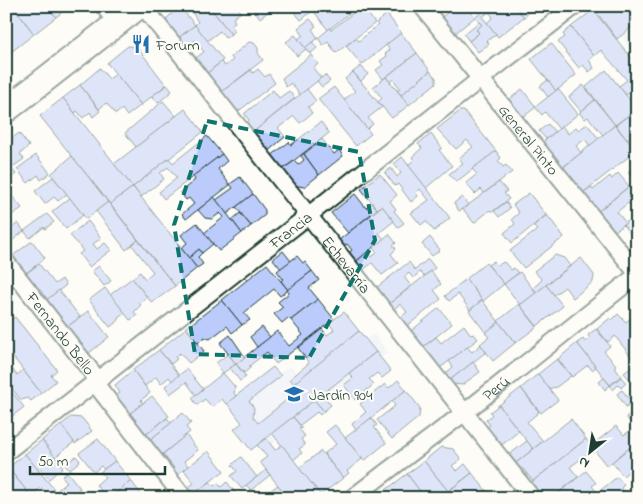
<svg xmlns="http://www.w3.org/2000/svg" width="643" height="504" font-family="'Indie Flower',sans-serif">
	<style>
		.built { fill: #e9edf8 }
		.building { fill: #bbcbfb; stroke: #1f3d34 }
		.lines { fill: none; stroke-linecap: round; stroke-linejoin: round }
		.street-casing { stroke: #1f3d34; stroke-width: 20 }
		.secondary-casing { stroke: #1f3d34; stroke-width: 28 }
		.street { stroke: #fdfcf7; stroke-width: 16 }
		.secondary { stroke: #fdfcf7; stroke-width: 24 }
		.marked { fill: none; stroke: #0f766e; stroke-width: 4; stroke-dasharray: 10 6; stroke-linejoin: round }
		.labels { text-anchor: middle; stroke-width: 4; stroke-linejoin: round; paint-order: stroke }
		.poi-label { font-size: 16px; fill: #1f3d34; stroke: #fdfcf7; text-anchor: start }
		.street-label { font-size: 16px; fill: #1f3d34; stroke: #fdfcf7 }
	</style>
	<rect width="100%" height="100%" fill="#fdfcf7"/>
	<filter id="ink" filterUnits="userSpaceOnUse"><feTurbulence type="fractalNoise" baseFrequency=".02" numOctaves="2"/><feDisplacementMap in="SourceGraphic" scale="10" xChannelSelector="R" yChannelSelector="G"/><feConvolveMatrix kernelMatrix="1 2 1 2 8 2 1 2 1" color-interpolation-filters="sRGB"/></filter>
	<g filter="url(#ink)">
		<g class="built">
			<path d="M637,6V57L602,12Z"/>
			<path d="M374,334L388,352L267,448L257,422L242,403L290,365L307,386Z"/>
		</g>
		<g class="building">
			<path d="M6,6H13L34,34L6,56Z"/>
			<path d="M13,6H48L56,17L34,34Z"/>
			<path d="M48,6H70L56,17Z"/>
			<path d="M196,6H209L231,34L226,38L220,31L207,41L195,25L198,22L192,12Z"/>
			<path d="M209,6H237L241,12L233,18L235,22L231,25L235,31L231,34Z"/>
			<path d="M251,6H266L269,11L260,18Z"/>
			<path d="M295,6H306L311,12L301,20L292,9Z"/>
			<path d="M319,6H358L328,30L313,10Z"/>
			<path d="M362,6L375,23L336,53L328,42L323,45L318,38L330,28L331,30Z"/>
			<path d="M455,6H466L475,17L454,34L441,18Z"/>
			<path d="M474,6H515L524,17L498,37L487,23L493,17L489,12L482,17Z"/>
			<path d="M515,6H535L536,7L524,17Z"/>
			<path d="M598,6H637V23L617,39L594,9Z"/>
			<path d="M180,7L195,25L177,39L165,25L167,18Z"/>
			<path d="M593,10L637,65V93L634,89L626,95L619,86L627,80L601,50L594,56L571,27Z"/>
			<path d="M387,14L401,33L362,65L346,46L356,38L359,41L378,25L376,23Z"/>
			<path d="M480,14L496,34L487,41L489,44L478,52L469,41L479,33L476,29L482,25L475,17Z"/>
			<path d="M310,19L316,26L312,29L318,38L305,48L298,39L303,35L298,28Z"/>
			<path d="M479,22L482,25L476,30L479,33L469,41L464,34Z"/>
			<path d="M195,25L223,60L205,75L193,60L204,52L195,40L184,49L177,39Z"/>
			<path d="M571,27L594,56L589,60L594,68L589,72L583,65L579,68L558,42L565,37L563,34Z"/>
			<path d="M401,33L417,53L383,79L376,70L383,65L380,61L387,56L385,54L390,50L386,45Z"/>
			<path d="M295,35L306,49L297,56L286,42Z"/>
			<path d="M249,42L254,43L258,48V53L263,60L220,93L205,75L221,62L225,66L233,60L231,57Z"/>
			<path d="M312,42L317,48L310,54L305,48Z"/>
			<path d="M551,43L576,75L556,91L531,59Z"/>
			<path d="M128,46L137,47L166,85L141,105L107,63Z"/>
			<path d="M417,53L430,71L401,95L397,90L400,88L393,79L390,82L386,77Z"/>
			<path d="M311,55L318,64L313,68L321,78L300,95L291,83L286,87L282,78Z"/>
			<path d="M361,66L368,74L361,81L353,72Z"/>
			<path d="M100,68L109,79L116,74L141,105L127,116L122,109L116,114L106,103L99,109L80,85Z"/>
			<path d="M258,69L265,77L269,74L275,83L236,113L220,93L251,70L253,73Z"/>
			<path d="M606,70L637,109L615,125L586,87Z"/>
			<path d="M430,71L436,78V83L409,105L401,95Z"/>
			<path d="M353,72L382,107L368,118L373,124L367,129L344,100L355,91L345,79Z"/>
			<path d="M325,75L330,81L322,87L317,81Z"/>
			<path d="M386,77L409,105L392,118L378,102L382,98L373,87Z"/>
			<path d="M548,80L556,91L548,97L540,86Z"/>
			<path d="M80,85L100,111L93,117L90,112L83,118L77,111L75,113L63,98Z"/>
			<path d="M167,85L172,91L158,103L152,96Z"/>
			<path d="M583,85L595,100L581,111L569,97Z"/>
			<path d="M334,87L371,134L356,146L318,99Z"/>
			<path d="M307,89L316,101L308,107L312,113L300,123L294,116L278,128L285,137L267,152L252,133Z"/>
			<path d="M522,89L536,107L519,120L505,103Z"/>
			<path d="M558,89L578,114L559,129L545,112L542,115L535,107Z"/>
			<path d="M273,90L279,98L289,91L295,98L252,133L246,124L249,120L245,115V113Z"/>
			<path d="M63,98L133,187L110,204L40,116Z"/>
			<path d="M595,100L615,125L603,135L588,117L585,119L579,113Z"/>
			<path d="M163,101L176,116L136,147L125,133Z"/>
			<path d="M185,109L203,132L133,187L114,164Z"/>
			<path d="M637,109V132L627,140L616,125Z"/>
			<path d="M460,111H464L496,151L456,182L449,174L463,163L459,158L473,147L467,140L456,149L437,129Z"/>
			<path d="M321,122L329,133L282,170L271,156L289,142L291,145Z"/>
			<path d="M548,124L555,132L546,139L539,131Z"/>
			<path d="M587,124L599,139L590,146L585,139L576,146L581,153L559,170L545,152L549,149L543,142L562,126L568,134L576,127L579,130Z"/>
			<path d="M615,125L636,151L580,195L560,170Z"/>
			<path d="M19,133L29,146L20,154L24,159L14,166L6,156V143Z"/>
			<path d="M431,134L442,148L439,150L452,166L426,188L408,165L414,160L412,157L422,148L418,144Z"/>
			<path d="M207,136L222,154L164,199L159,192L177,178L168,167L160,173L164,179L141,197L133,187L169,158L173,163Z"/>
			<path d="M322,139L334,154L339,150L343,156L319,175L304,154Z"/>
			<path d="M496,151L501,158L498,161L503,167L506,165L512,172L484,193L481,189L475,194L466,183L477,174L472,169Z"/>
			<path d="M303,153L319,175L304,187L293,185L282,170L294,161L298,165L304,160L301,156Z"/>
			<path d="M222,154L227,161L218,169L230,185L186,219L182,214L194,204L189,198L186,200L180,192L195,180L193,176Z"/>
			<path d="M36,155L50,173L41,180L38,175L28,183L17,169Z"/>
			<path d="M72,156L108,202L86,219L51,174Z"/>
			<path d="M402,157L450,218L434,231L426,221L421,225L411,213L429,200L420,189L416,193L418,196L411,202L398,184L395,186L385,173L391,168L397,177L401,173L394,164Z"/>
			<path d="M6,162L16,174L10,179L12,181L6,186Z"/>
			<path d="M637,164V180L635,181L628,172Z"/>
			<path d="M618,173L629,186L595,214L580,195L591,187L593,190L610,176L612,179Z"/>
			<path d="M380,174L397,195L390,201L396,209L394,211L404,223L398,227L382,206L377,209L361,189Z"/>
			<path d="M53,177L67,194L58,201L54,197L45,204L35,191Z"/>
			<path d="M240,177L253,194L227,214L216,200L233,188L230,184Z"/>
			<path d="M637,180V214L628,203L617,212L626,223L615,231L609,223L605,227L595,214Z"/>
			<path d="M499,182L507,191L504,193L509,199L492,212L490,210L474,223L463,209Z"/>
			<path d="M133,187L197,268L175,286L110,204Z"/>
			<path d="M529,193L546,215L512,243L504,233L515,224L512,219L519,213L513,205Z"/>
			<path d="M253,194L265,210V215L251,226L236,207Z"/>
			<path d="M355,194L366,208L372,203L377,209L348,233L331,213Z"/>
			<path d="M13,197L22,208L12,215L6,208V202Z"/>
			<path d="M214,197L242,233L219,251L204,233L224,217L220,213L212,219L205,218L198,210Z"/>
			<path d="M462,197L468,205L459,211L454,203Z"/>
			<path d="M70,198L83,215L66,229L52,212Z"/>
			<path d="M108,202L138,240L126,250L96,211Z"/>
			<path d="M506,202L510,208L499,217L494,211Z"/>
			<path d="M382,206L394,221L379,233L384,239L355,262L349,253L352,250L347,244L343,247L339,240Z"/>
			<path d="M240,213L251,226L242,233L232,220Z"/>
			<path d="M47,214L54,222L45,229L44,227L30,238L24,231Z"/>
			<path d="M547,215L564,237L524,268L510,251L537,230L533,226Z"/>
			<path d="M88,221L101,238L93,244L97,249L105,243L111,250L89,267L79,254L83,251L70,235Z"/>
			<path d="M628,221L633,226L637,223V242L623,225Z"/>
			<path d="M6,222L12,228L18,223L24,231L6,246Z"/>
			<path d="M197,223L213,244L202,253L199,249L189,258L181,248L187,243L181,235Z"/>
			<path d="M389,234L396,243L393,245L396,249L391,254L398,263L382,275L372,263L362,271L356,262L367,252L371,257L377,253L373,248Z"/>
			<path d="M430,237L440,250L432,256L422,244Z"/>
			<path d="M138,240L175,286L152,303L132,278L140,272L145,279L153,272L132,245Z"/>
			<path d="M32,241L45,258L20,278L6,261Z"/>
			<path d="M199,249L202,253L198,257L203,264L197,268L189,258Z"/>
			<path d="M283,251L291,261L281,269L273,259Z"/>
			<path d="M555,255L564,258L570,266L537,292L533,288L542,280L534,271Z"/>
			<path d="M297,256L303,263L305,262L312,271L288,290L281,281L283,279L277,271Z"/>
			<path d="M581,258L594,275L593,282L573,298L565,287L554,295L546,285Z"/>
			<path d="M428,259L435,268L424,276L420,272L413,278L409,273L404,277L411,286L389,304L376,288L409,262L415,270Z"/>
			<path d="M494,261L498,265L504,262L511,270L514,268L518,273L504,284L488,265Z"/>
			<path d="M486,263L504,284L483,301L466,279Z"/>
			<path d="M39,264L55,284L62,279L66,285L41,305L20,278Z"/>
			<path d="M267,264L288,290L280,296L274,289L244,313L250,320L242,325L222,300Z"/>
			<path d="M99,266L111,281L104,286L92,271Z"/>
			<path d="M312,271L319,280L309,288L318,299L291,320L288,318L282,323L274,314L283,307L278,302L289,293L287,290Z"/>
			<path d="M431,271L441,284L434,290L441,299L407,326L400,318L407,312L400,304L394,309L389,304Z"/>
			<path d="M520,272L536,293L520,305L504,284Z"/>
			<path d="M132,278L147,297L139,303L141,305L134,312L137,316L130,320L110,295Z"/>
			<path d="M466,279L482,300L470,310L458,294L449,301L445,296Z"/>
			<path d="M546,285L563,306L537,326L520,305Z"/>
			<path d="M105,288L125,313L118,318L119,320L110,327L89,300Z"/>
			<path d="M59,290L80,317L62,331L40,305Z"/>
			<path d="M318,299L334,319L276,364L267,352L249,366L251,367L244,373L236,364L277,331L289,346L303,335L291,320Z"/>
			<path d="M222,300L242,325L232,333L227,326L210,339L204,337L198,343L186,328Z"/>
			<path d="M482,300L499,322L486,333L469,311Z"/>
			<path d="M519,304L537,327L515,343L498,321Z"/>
			<path d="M439,308L452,324L423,347L411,331Z"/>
			<path d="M88,311L109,337L89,353L76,350L62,331Z"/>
			<path d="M344,312L359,331L294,384L290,379L309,363L298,348L322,329L327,335L334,330L329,323Z"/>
			<path d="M618,314L626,322L631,318L637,326L636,363L615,336L608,342L597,329L610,318L612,320Z"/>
			<path d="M15,317L57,370L51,375L56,381L41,393L6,348V324Z"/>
			<path d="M499,322L515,343L493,361L480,344L489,337L485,333Z"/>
			<path d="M464,325L471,335L474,334L478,339L440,368L423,347L436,337L441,343Z"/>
			<path d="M262,327L270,337L257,347L250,337Z"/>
			<path d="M186,328L204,351L189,363L180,353L175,357L177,359L171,364L159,350Z"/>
			<path d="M596,329L610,346L604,351L616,365L614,367L621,376L610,385L577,343L583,339L585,342L590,338L588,335Z"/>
			<path d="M359,331L376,352L251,450L234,429L242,423L227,403L273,367L281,376L249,401L254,408L253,417L258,423L298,391L293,384Z"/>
			<path d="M230,335L245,357L236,364L220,343Z"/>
			<path d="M577,343L596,367L592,370L588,365L572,377L558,359Z"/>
			<path d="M481,345L486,352L450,380L445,374L453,367L449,361L467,347L472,352Z"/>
			<path d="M159,350L179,375L172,381L169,377L161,384L156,377L145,386L133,370Z"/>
			<path d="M376,352L391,371L382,378L377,373L369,379L374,384L355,400L344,385L353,378L349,373Z"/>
			<path d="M228,354L236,364L223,373L216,363Z"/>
			<path d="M557,359L571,376L555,388L553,387L549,390L538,374Z"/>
			<path d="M473,362L480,372L462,385L453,384L450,380Z"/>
			<path d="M637,363V376L631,381L624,373Z"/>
			<path d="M8,364L17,375L23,370L41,393L31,401L28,398L21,400L6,381V365Z"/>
			<path d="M236,364L246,377L240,381L230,368Z"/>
			<path d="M187,369L203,389L196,395L186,382L170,394L165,386Z"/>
			<path d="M133,370L150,393L141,400L143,403L128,415L114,398L120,393L115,385Z"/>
			<path d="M223,373L235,387L234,393L236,396L226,404L222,399L212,407L205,399L197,405L192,398Z"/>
			<path d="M538,374L558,400L541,413L521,388Z"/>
			<path d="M621,377L626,383L621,388L618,385L613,390L610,386Z"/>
			<path d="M604,378L610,385L605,390L599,382Z"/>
			<path d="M398,380L406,390L356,430L352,424L366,412L360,404L385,384L389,388Z"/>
			<path d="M6,385L24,407L6,421Z"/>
			<path d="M521,388L539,412L527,422L543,441L533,449L499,405Z"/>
			<path d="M406,390L420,408L419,417L392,439L377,420L395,406L392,401Z"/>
			<path d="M622,390L632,402L626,407L617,394Z"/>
			<path d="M322,394L331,405L324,411L314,400Z"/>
			<path d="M152,396L169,416L144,436L128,415Z"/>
			<path d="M314,400L324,411L320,415L317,412L300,425L293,417Z"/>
			<path d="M499,405L519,431L498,448L493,441L497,439L487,427L490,425L486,420L492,415L490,412Z"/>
			<path d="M637,408V431L626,417Z"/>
			<path d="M183,413L191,423L186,427L190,432L160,456L148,441Z"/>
			<path d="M71,417L82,418L92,431L75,444L61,425Z"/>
			<path d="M293,417L302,428L299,429L305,436L301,439L305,445L299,449L302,453L293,460L272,433Z"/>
			<path d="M167,418L171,423L148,441L144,436Z"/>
			<path d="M371,418L377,425L374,427L386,443L364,461L345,438Z"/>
			<path d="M571,419L586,439L533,481L522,468L517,472L512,466Z"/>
			<path d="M61,425L74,442L55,457L42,440Z"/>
			<path d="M335,425L362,459L347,471L349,473L343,478L324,454L336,444L326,432Z"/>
			<path d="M616,426L624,435L634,428L637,431V442L607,466L591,446Z"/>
			<path d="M186,435L198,450L184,461L188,466L176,476L171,471L174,468L163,454Z"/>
			<path d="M266,438L275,450L282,445L321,495L318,498H288L260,462L267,457L257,445Z"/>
			<path d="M98,439L115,461L104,469L101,466L94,472L79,453Z"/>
			<path d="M586,439L594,449L570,467L578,477L552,498H538L528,485Z"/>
			<path d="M42,440L63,467L49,479L40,468L38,470L25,454Z"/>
			<path d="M527,441L533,449L512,466L506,457Z"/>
			<path d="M441,447L453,449L461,459L452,466L457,471L465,464L472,473L448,491L424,461Z"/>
			<path d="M629,448L637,458V464L623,476L612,462Z"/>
			<path d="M208,451L224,471L191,496L186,489L194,483L184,470Z"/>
			<path d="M321,451L343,478L321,495L299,468Z"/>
			<path d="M25,454L54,489L47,495L41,487L31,496L8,468Z"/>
			<path d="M76,456L80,461L69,470L65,465Z"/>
			<path d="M241,457L257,477L242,489L231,476L237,471L232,465Z"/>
			<path d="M115,461L131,481L110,498H107L96,485L105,477L100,472Z"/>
			<path d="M424,461L448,491L440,498H425L407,474Z"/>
			<path d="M8,468L31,496L29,498H6V469Z"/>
			<path d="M266,470L270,475L251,490L246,485Z"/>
			<path d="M586,471L596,483L592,486L597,492L591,498H552Z"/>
			<path d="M67,472L80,488L68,498H61L56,491L67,482L62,476Z"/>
			<path d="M472,473L492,498H440Z"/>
			<path d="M407,474L423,495L419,498H387L383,492Z"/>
			<path d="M617,477L624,485L621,488L629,498H610L606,493L600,498H591Z"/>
			<path d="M131,481L141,494L136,498H110Z"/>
			<path d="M210,482L214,486L218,483L221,487L227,482L236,494L230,498H198L194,494Z"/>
			<path d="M278,485L288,498H264L263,496Z"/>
			<path d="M79,489L86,498H68Z"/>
		</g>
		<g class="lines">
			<g class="street-casing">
				<g id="street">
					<path d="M104,6L117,24"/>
					<path id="s1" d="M143,6L532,498"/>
					<path id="s2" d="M422,6L637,273"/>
					<path id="s3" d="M6,262L98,380"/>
					<path d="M94,382L184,498"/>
					<path id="s4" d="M6,452L309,215L479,80L575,6"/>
					<path id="s5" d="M352,498L465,412L637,275"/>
				</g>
			</g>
			<g class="secondary-casing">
				<path id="secondary" d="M6,110L139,6"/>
			</g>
			<use href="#street" class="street"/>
			<use href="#secondary" class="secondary"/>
		</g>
	</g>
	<path d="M0 0H643V504H0ZM207,121L359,152L375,240L309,358L195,354L174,225Z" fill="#fdfcf7" fill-opacity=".55" fill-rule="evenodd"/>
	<path class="marked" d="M207,121L359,152L375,240L309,358L195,354L174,225Z"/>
	<defs>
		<g id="restaurant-bare" transform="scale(1.5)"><path d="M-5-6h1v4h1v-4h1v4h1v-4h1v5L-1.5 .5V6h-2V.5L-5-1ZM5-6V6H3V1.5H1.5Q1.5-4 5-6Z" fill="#1f6fb2" stroke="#fdfcf7" stroke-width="2.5" paint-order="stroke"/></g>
		<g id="school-bare" transform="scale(1.5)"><path d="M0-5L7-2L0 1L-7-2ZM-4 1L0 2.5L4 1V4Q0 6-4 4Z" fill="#1f6fb2" stroke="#fdfcf7" stroke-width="2.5" paint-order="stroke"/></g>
	</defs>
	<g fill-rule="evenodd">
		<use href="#restaurant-bare" x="141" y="44"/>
		<use href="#school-bare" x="294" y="394"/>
	</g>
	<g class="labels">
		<g class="poi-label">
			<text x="156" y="50">Forum</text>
			<text x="309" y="400">Jardín 904</text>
		</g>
		<g class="street-label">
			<text dy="6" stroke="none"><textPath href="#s2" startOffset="171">General Pinto</textPath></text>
			<text dy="6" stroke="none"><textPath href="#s4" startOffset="361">Francia</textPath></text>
			<text dy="6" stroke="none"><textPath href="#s1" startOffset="329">Echevarría</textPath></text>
			<text dy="6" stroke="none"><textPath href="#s3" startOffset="90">Fernando Bello</textPath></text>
			<text dy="6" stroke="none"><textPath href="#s5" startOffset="181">Perú</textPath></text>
		</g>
	</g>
	<rect width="643" height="504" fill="none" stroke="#fdfcf7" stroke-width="25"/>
	<rect x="12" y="12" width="618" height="479" fill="none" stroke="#1f3d34" stroke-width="2" filter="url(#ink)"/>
	<g transform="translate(590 452) rotate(210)" stroke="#fdfcf7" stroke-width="4" paint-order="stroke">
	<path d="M0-4L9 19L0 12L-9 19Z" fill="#1f3d34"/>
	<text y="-8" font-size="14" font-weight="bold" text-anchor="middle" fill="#1f3d34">N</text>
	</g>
	<path d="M30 466v8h135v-8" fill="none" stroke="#1f3d34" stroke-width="2.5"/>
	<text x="38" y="466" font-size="15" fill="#1f3d34" stroke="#fdfcf7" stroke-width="4" paint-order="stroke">50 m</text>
</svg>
